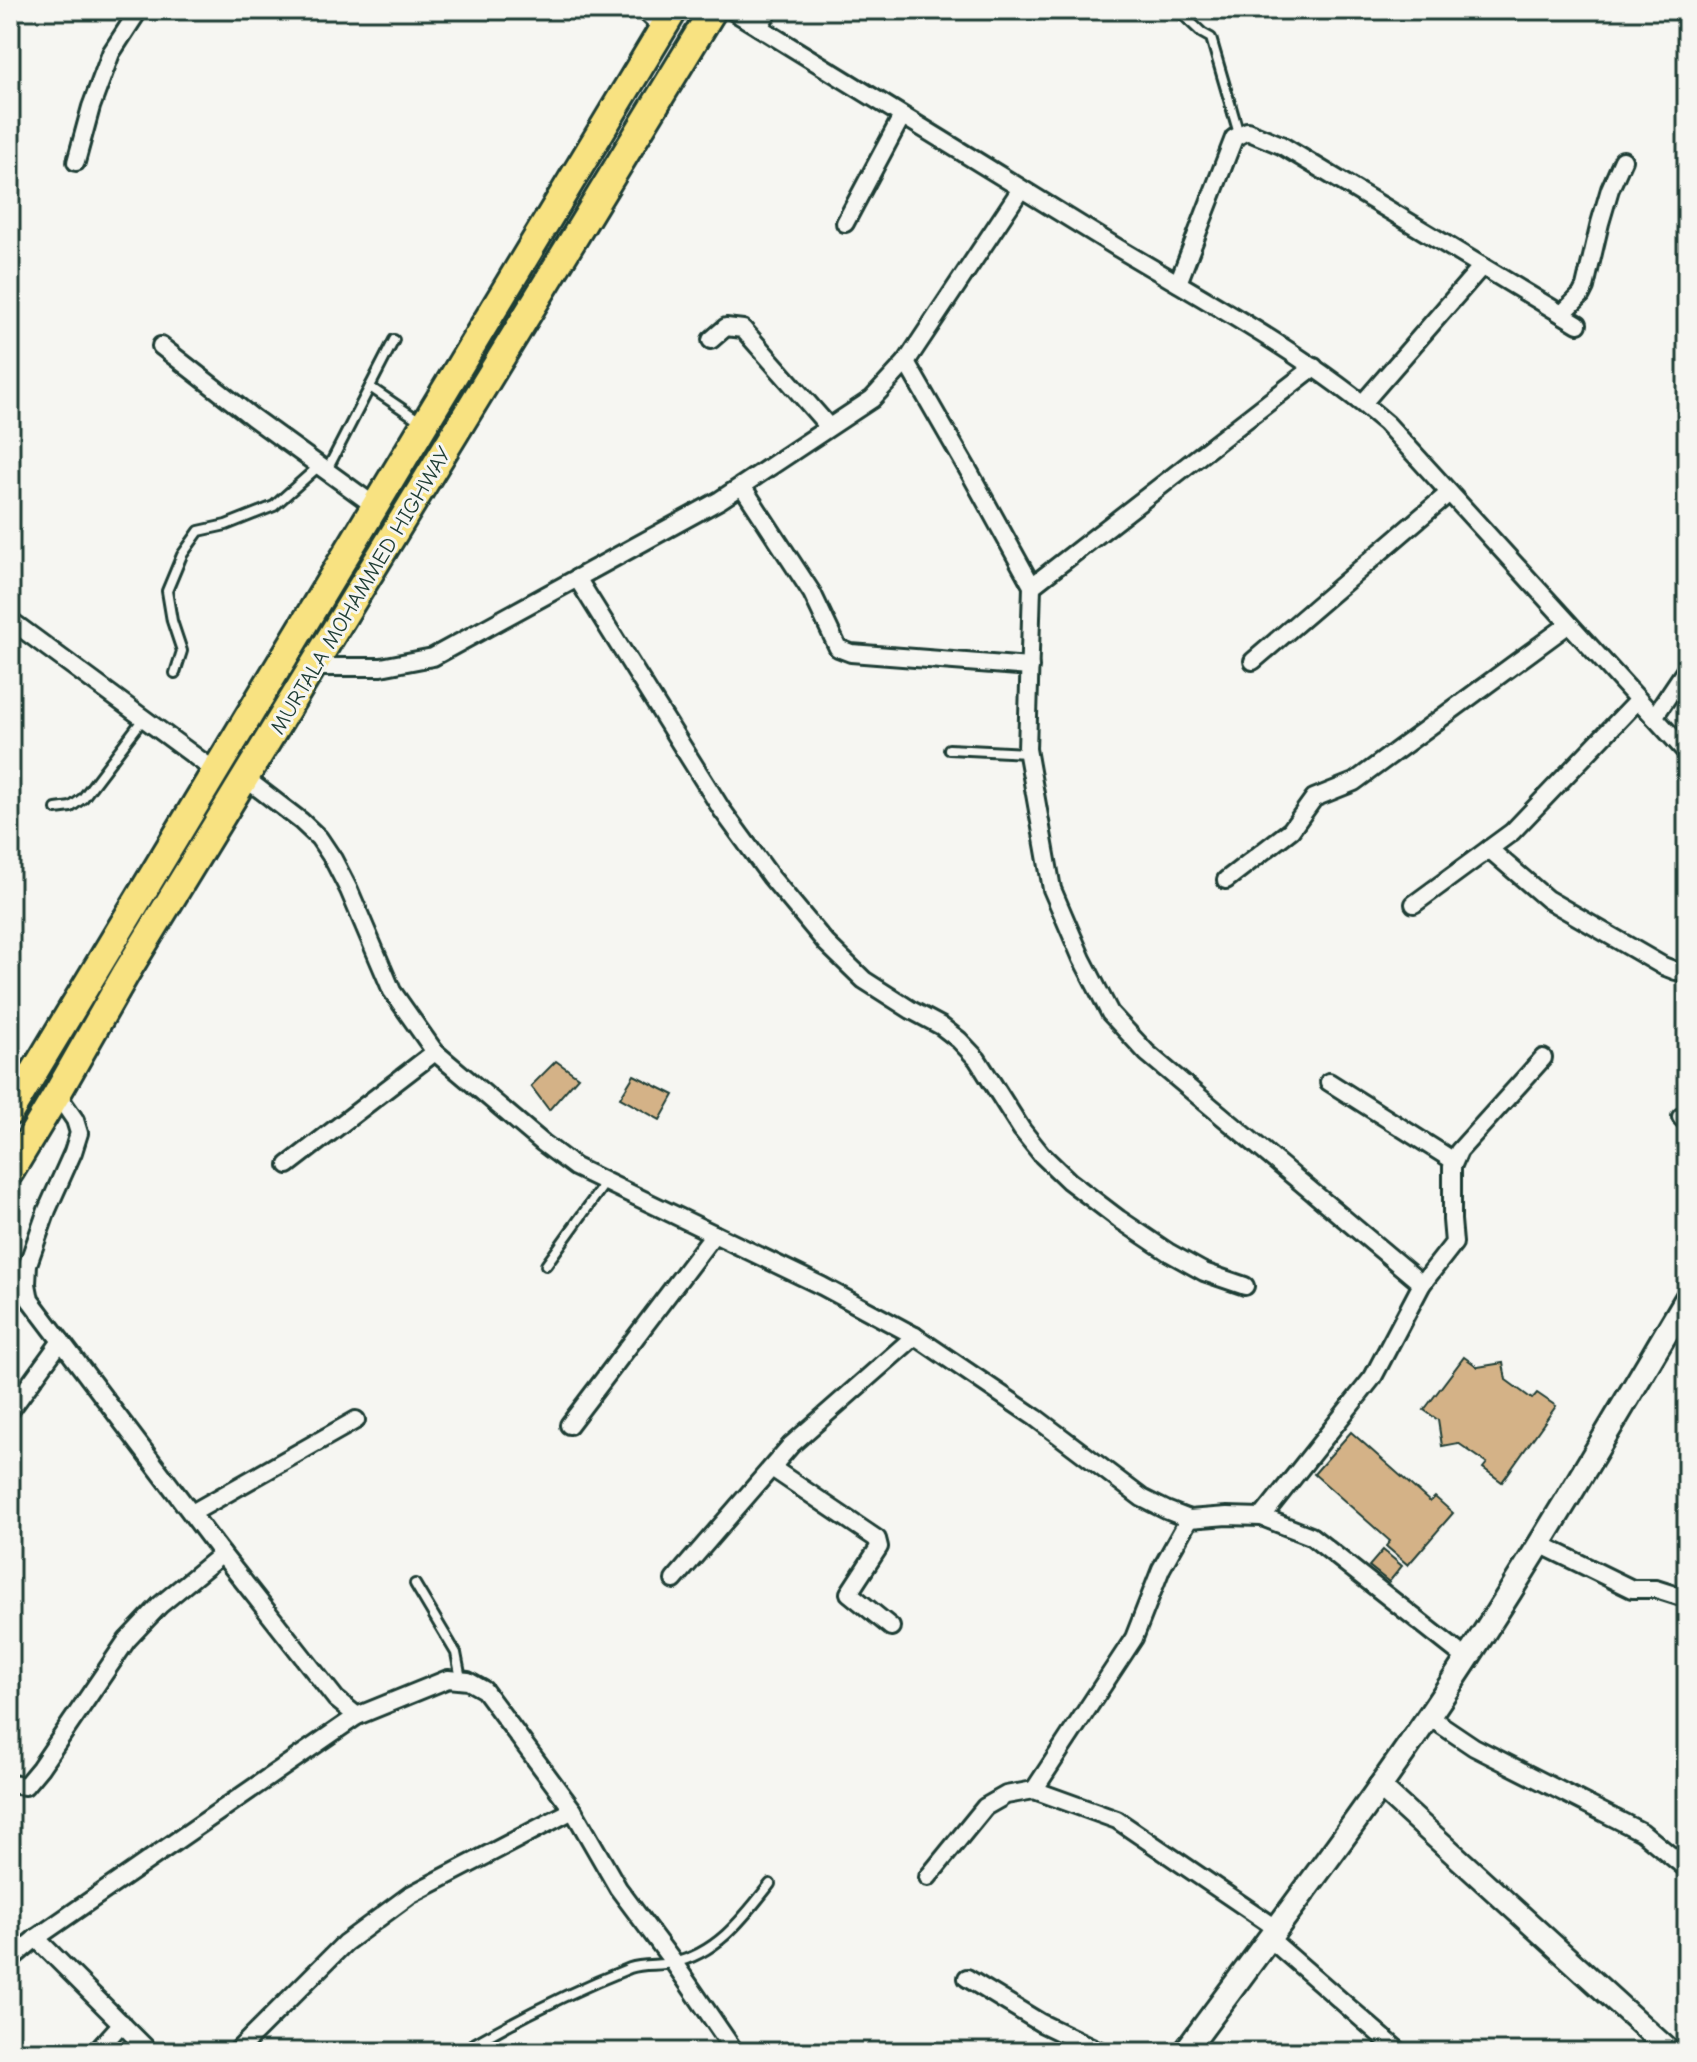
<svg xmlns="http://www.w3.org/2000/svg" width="1697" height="2062" font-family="'Comic Neue',sans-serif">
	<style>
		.building { fill: #d4b287; stroke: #1f3d34; stroke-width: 2 }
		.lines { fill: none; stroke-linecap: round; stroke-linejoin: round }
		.service-casing { stroke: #1f3d34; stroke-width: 14 }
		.minor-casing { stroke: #1f3d34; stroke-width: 22 }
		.tertiary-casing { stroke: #1f3d34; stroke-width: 26 }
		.secondary-casing { stroke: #1f3d34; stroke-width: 28 }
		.trunk-casing { stroke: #1f3d34; stroke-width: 32 }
		.service { stroke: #f6f6f2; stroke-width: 8 }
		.minor { stroke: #f6f6f2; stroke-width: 16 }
		.tertiary { stroke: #f6f6f2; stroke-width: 20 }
		.secondary { stroke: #f6f6f2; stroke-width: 22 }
		.trunk { stroke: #f8e281; stroke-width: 26 }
		.labels { text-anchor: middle; stroke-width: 6; stroke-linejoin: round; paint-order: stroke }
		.street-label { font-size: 22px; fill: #1f3d34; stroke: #f6f6f2 }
	</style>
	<rect width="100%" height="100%" fill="#f6f6f2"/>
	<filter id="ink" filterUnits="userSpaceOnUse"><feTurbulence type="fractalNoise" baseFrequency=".0125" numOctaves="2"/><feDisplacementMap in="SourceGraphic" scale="16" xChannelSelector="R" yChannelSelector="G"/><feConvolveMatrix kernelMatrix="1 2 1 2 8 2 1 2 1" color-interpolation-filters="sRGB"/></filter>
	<g filter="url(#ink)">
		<g class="building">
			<path d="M556,1061L578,1077L549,1110L531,1086Z"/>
			<path d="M634,1075L674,1095L660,1120L620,1098Z"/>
			<path d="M1464,1357L1478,1367L1503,1363L1506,1380L1532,1399L1537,1393L1556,1406L1502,1482L1483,1468L1487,1463L1458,1443L1442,1446L1438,1420L1424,1410Z"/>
			<path d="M1351,1432L1430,1502L1435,1497L1453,1513L1408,1565L1386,1546L1390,1541L1314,1474Z"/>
			<path d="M1383,1550L1402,1566L1389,1582L1369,1566Z"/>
		</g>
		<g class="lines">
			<g class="service-casing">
				<g id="service">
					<path d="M1178,10L1202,33L1211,38L1239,134"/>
					<path d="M370,387L420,421"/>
					<path d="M327,470L394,340"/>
					<path d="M175,673L182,651L172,621L167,591L182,555L199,531L226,525L274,506L319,466"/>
					<path d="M949,749L1028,753"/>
					<path d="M56,809L71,807L83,798L143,719"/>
					<path d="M546,1265L605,1183"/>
					<path d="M415,1584L456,1653L461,1679"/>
					<path d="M460,2052C514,2020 572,1991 630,1968C643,1963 658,1966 672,1963C717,1954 744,1917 770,1884"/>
				</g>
			</g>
			<g class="minor-casing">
				<g id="minor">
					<path d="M644,10L663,28"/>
					<path d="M731,10C859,90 988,169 1118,248C1210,303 1304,353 1386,423L1687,753"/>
					<path d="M759,27L769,10"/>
					<path d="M76,162L91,107L111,53L139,10"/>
					<path d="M845,223L902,116"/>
					<path d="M1178,283L1234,138L1247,131L1281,145L1578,324"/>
					<path d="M1562,314L1581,295L1585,287L1600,223L1610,189L1623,160"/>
					<path d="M711,340L726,327L743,329L829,427"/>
					<path d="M161,346L252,417L375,506"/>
					<path d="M906,362L971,475L1032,586L1027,749L1052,889L1082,959L1110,1013L1147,1053L1422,1284"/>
					<path d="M1363,403L1482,266"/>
					<path d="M742,486L812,593L838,648L851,653L1030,667"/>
					<path d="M577,578L722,810L771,877L826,943L864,980L911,1010L941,1026L959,1040L977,1059L1022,1130L1042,1155L1069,1181L1119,1219L1168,1252L1204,1272L1245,1286"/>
					<path d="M1032,586L1314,367"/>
					<path d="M10,620L215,771"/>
					<path d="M1253,661L1449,493"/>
					<path d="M313,667H381L433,657L720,500L872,399L906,362L1021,189"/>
					<path d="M1654,717L1687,668"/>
					<path d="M245,778L301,821L319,838L333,859L349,890L392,991L435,1052L543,1143L575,1167L822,1286L915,1336L1036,1418L1142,1498L1166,1510L1189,1519L1227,1516L1262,1517L1311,1536L1467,1659"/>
					<path d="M1489,849L1547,899L1663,966L1676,971H1687"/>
					<path d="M1226,880L1291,830L1314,798L1354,782L1569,624"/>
					<path d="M1414,904L1512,832L1638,700"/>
					<path d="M1329,1082L1454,1161"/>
					<path d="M57,1094L75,1120L79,1133L73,1152L47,1210L28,1264L27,1284L30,1300L222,1554L336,1699L357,1716L448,1679L468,1681L484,1690L573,1810L618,1888L674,1963L735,2052"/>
					<path d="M1681,1117L1687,1123"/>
					<path d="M288,1165L435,1052"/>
					<path d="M10,1411L61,1341"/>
					<path d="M569,1425L714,1234"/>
					<path d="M772,1468L877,1539L879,1547L849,1593L891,1627"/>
					<path d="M192,1513L356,1420"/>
					<path d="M1262,1517L1373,1377L1422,1284L1454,1243L1452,1220V1167L1459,1151L1543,1058"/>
					<path d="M1540,1544L1632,1589H1656L1678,1596"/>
					<path d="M674,1580L791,1445L915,1336"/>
					<path d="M1428,1716L1474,1747L1642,1832L1687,1869"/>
					<path d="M10,1784L25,1786L40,1768L127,1640L160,1605L222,1554"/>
					<path d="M1034,1790L1134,1638L1161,1569L1189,1519"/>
					<path d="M928,1877L985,1807L1006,1795L1034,1790L1117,1820L1276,1928"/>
					<path d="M36,1938L150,2052"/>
					<path d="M1269,1938L1400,2052"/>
					<path d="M10,1960L36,1938L357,1716"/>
					<path d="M967,1978L1041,2023L1102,2052"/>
					<path d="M96,2052L122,2023"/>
					<path d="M236,2052L345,1943L410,1895L573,1810"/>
				</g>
			</g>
			<g class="tertiary-casing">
				<path id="tertiary" d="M1379,1786L1671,2052"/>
			</g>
			<g class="secondary-casing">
				<path id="secondary" d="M1185,2052C1281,1922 1379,1794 1467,1659C1544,1541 1615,1419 1687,1298"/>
			</g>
			<g class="trunk-casing">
				<g id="trunk">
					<path d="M10,1112L674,10"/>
					<path d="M10,1172L57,1094L126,973L713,10"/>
				</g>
			</g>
			<use href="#service" class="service"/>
			<use href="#minor" class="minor"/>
			<use href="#tertiary" class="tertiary"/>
			<use href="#secondary" class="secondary"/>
			<use href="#trunk" class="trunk"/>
		</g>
	</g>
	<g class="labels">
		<g class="street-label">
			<text transform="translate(360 590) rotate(-59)" y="8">MURTALA MOHAMMED HIGHWAY</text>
		</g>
	</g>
	<rect width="1697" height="2062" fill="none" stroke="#f6f6f2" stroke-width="40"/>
	<rect x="20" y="20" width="1657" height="2022" fill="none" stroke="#1f3d34" stroke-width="3" filter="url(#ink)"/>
</svg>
